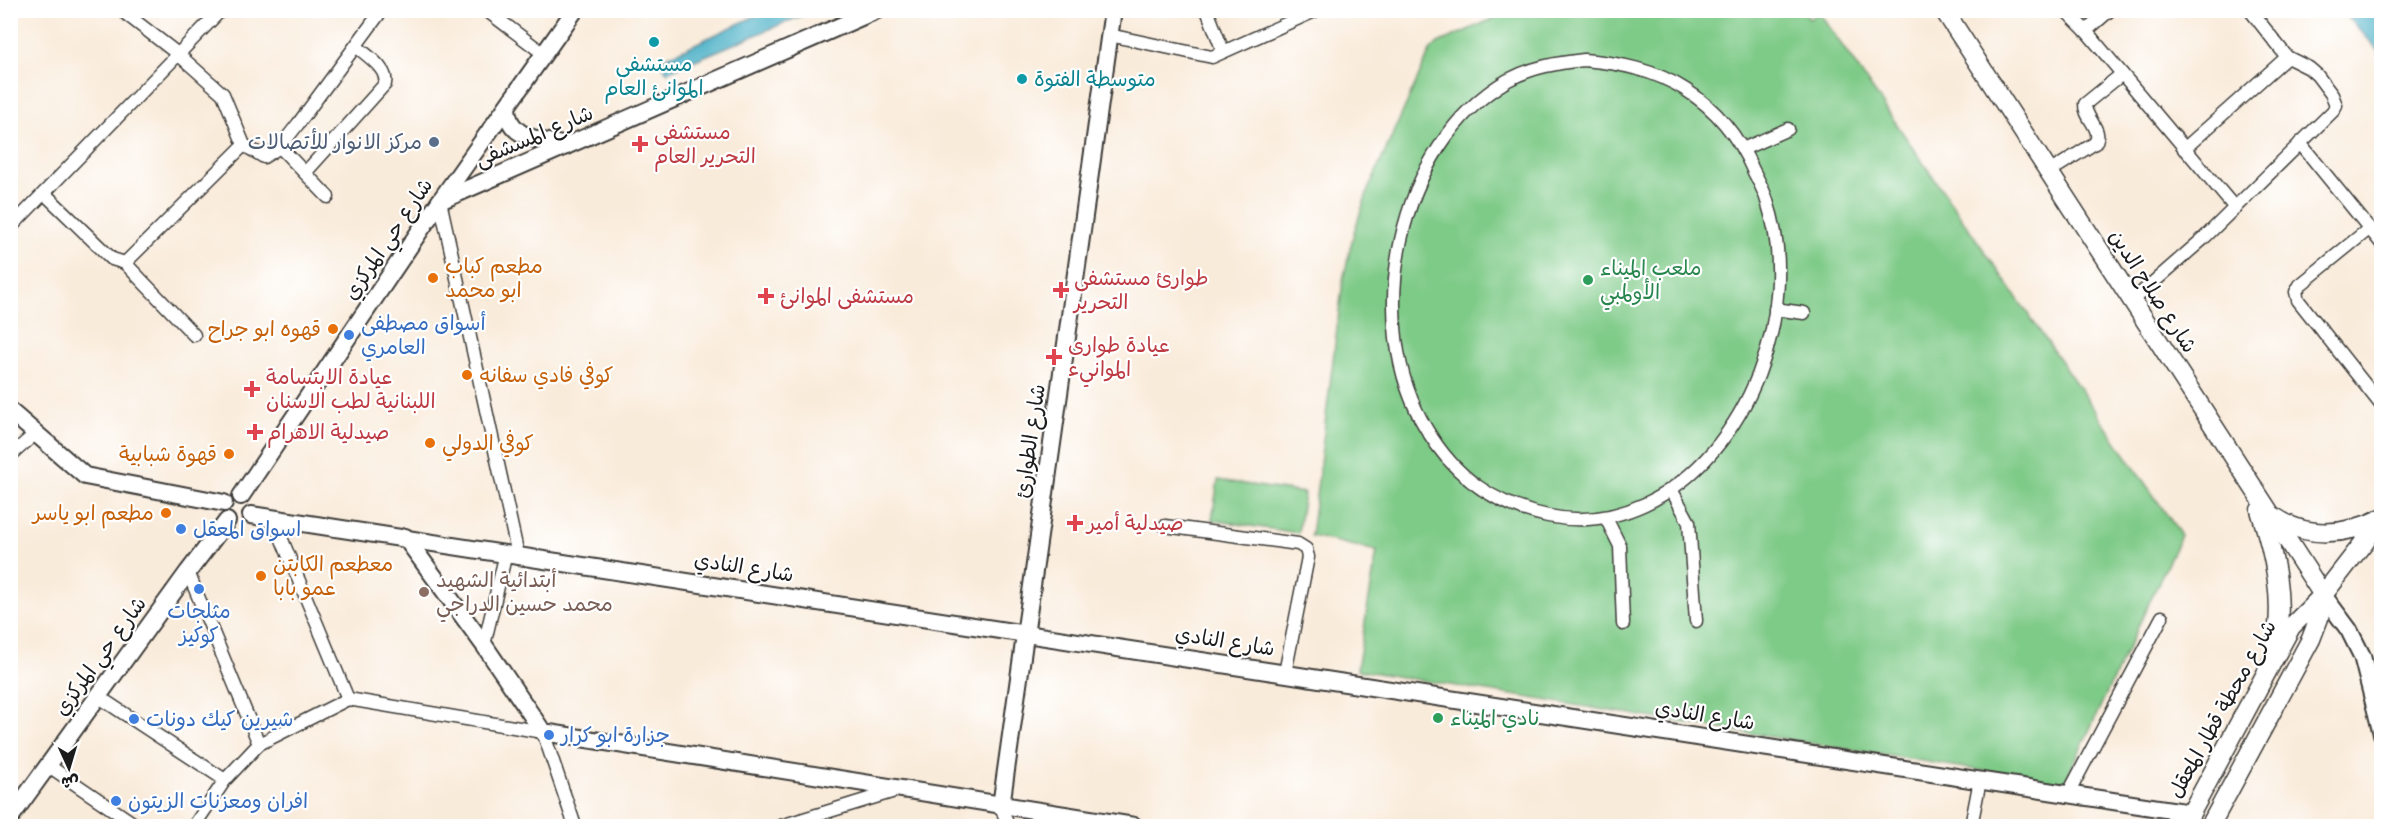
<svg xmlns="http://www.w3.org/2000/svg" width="2392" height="837" font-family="'Indie Flower','Playpen Sans Arabic',sans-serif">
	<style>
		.green { fill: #7eca87; stroke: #4d7352; stroke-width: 1.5 }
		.water { fill: #45adc4; stroke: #306470; stroke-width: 1.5 }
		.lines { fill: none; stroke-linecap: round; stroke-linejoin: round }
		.street-casing { stroke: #3d3b38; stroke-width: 15 }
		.secondary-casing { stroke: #3d3b38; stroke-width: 20 }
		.primary-casing { stroke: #3d3b38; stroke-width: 21 }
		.street { stroke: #fff; stroke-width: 12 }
		.secondary { stroke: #fff; stroke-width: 16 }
		.primary { stroke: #fff; stroke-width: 18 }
		.culture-dot { fill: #0f9aa8; stroke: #fff; stroke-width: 2 }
		.service-dot { fill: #5c6f8a; stroke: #fff; stroke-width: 2 }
		.health-dot { fill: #e0444e; stroke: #fff; stroke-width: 2 }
		.food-dot { fill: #e8710a; stroke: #fff; stroke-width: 2 }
		.leisure-dot { fill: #2e9e5b; stroke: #fff; stroke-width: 2 }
		.shop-dot { fill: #3f7fe0; stroke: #fff; stroke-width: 2 }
		.education-dot { fill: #8d6e63; stroke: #fff; stroke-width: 2 }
		.labels { text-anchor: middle; stroke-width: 4.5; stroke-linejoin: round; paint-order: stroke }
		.culture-label { font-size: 21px; fill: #0d838f; stroke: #fff }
		.health-label { font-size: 21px; fill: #be3a42; stroke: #fff; text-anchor: start }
		.street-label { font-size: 21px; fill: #1c1c1c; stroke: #fff }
		.service-label { font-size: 21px; fill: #4e5e75; stroke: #fff; text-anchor: end }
		.food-label { font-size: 21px; fill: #c56008; stroke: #fff; text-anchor: start }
		.leisure-label { font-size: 21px; fill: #27864d; stroke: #fff; text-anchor: start }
		.shop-label { font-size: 21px; fill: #366cbe; stroke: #fff; text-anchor: start }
		.education-label { font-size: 21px; fill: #785e54; stroke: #fff; text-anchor: start }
	</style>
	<rect width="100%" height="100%" fill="#fff"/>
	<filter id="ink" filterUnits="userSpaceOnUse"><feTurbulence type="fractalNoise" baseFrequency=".0167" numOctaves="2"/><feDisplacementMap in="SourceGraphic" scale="12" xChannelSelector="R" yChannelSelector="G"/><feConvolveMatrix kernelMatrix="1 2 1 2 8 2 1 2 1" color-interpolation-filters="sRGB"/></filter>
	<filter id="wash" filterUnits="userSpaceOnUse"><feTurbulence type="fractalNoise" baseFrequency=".008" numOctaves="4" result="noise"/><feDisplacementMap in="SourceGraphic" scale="24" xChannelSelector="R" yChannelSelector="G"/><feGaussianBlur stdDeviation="1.35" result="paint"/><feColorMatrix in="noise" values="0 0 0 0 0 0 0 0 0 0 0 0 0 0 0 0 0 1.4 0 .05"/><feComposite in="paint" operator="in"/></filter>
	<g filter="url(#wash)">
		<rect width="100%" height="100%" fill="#f9ebda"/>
		<g class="green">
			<path d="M1513,10H1803L1809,19L1819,12L2181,535L2064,784L1357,670L1377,551L1311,536L1343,280L1354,232L1368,190L1430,51L1438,43Z"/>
			<path d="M1218,480L1304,493L1298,533L1212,520Z"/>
		</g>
		<g class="water">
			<path d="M768,10L813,11L667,72L660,60Z"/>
			<path d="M2342,11H2381V53Z"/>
		</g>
	</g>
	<g filter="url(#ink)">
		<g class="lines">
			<g class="street-casing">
				<g id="street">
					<path d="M121,10L179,55L223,94L244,145L264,157L280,147L298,124L382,10"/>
					<path d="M486,10L544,54"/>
					<path d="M1207,10L1223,51"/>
					<path d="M2065,10L2086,31L2235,208"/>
					<path d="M10,12L12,10"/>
					<path d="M2086,31L2110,10"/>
					<path d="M1109,35L1212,57L1317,10"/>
					<path d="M1584,60C1620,63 1655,70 1686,90C1716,109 1739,138 1753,170C1758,180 1764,190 1767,201C1803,308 1749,455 1645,504C1613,519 1582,523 1548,516C1494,505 1455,477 1427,430C1361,324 1397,144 1508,80C1532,67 1557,63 1584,60Z"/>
					<path d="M2300,143L2382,244"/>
					<path d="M280,147L328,197"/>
					<path d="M1743,149L1788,129"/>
					<path d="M2184,149L2287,57"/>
					<path d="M2049,172L2095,143C2104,130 2084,118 2085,104L2122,74"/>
					<path d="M305,173L385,84C389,69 366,55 356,46"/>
					<path d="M44,193L112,259L125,263L194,335"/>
					<path d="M440,201L518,555"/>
					<path d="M10,228L221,10"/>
					<path d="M2370,228L2300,285L2296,292L2298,300L2382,406"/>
					<path d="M125,263L244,145"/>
					<path d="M2132,301L2204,238L2333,111L2336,105L2332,95L2317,75L2309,68L2287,57L2250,10"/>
					<path d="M1775,309L1804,313"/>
					<path d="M10,456L36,433"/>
					<path d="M1671,489L1689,522L1696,621"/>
					<path d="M273,518L348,699"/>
					<path d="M1606,518L1620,546L1623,624"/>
					<path d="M1165,526L1298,544L1306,549L1308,557L1285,673"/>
					<path d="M188,572L259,744"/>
					<path d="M484,645L506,553"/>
					<path d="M99,697L225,780"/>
					<path d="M49,766L137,826"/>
					<path d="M2068,794L2162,617"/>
					<path d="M1001,806L1008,826"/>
					<path d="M194,826L225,780L259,744L348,699L543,732L575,826"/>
					<path d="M781,826L898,790"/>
					<path d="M1971,826L1980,780"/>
				</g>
			</g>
			<g class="secondary-casing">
				<g id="secondary">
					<path d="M507,107C507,140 544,140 566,146"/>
					<path d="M440,201L877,10"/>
					<path d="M10,411L85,476L224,503"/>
					<path d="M241,496L440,201L575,10"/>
					<path d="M251,515L2191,813"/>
					<path d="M405,537L484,645L543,732L1134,826"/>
					<path d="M2323,595L2349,630L2362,656L2382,734"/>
					<path d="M1001,806L1113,10"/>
					<path d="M10,818L188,572L227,521"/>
				</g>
			</g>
			<g class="primary-casing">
				<g id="primary">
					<path d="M1944,10L2323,595"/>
					<path d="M2260,510C2274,554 2285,600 2275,645"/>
					<path d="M2273,516C2306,539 2346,536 2382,518"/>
					<path d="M2184,826L2291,627L2323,595L2382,519"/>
					<path d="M2210,826L2311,639L2319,618L2323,595"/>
				</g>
			</g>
			<use href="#street" class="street"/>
			<use href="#secondary" class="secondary"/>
			<use href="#primary" class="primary"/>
		</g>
	</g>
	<g class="culture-dot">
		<circle cx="654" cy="42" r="6"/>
		<circle cx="1022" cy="79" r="6"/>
	</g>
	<circle class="service-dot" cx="434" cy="142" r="6"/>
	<g class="health-dot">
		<path d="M637 135h6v6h6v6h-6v6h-6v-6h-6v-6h6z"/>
		<path d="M1058 281h6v6h6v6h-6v6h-6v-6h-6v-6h6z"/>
		<path d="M763 287h6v6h6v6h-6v6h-6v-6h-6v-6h6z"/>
		<path d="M1051 348h6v6h6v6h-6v6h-6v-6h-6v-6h6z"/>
		<path d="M249 380h6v6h6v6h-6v6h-6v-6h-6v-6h6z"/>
		<path d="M252 423h6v6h6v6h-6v6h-6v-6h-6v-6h6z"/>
		<path d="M1072 514h6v6h6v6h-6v6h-6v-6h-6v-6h6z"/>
	</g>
	<g class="food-dot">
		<circle cx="433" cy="278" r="6"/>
		<circle cx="333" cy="329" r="6"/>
		<circle cx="467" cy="375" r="6"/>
		<circle cx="430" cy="443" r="6"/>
		<circle cx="229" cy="454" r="6"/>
		<circle cx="166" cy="513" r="6"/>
		<circle cx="261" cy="576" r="6"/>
	</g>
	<g class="leisure-dot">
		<circle cx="1588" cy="280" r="6"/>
		<circle cx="1438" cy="718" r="6"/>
	</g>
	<g class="shop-dot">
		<circle cx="349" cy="335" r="6"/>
		<circle cx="181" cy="529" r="6"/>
		<circle cx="199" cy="589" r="6"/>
		<circle cx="134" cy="719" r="6"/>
		<circle cx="549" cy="735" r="6"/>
		<circle cx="116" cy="801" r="6"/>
	</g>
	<circle class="education-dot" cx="424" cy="592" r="6"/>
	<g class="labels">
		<g class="culture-label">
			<text x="654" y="71">مستشفى<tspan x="654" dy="24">الموانئ العام</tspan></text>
			<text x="1034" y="86" text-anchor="start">متوسطة الفتوة</text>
		</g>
		<g class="health-label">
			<text x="654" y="139">مستشفى<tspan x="654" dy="24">التحرير العام</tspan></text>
			<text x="1074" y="285">طوارئ مستشفى<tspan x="1074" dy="24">التحرير</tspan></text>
			<text x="780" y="303">مستشفى الموانئ</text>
			<text x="1068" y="352">عيادة طوارى<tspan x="1068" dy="24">الموانيء</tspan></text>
			<text x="266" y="384">عيادة الابتسامة<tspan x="266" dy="24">اللبنانية لطب الاسنان</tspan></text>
			<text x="267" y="439">صيدلية الاهرام</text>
			<text x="1087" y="530">صيدلية أمير</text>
		</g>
		<g class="street-label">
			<text transform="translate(534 136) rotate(-23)" y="7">شارع المسشفى</text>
			<text transform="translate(388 239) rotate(-56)" y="7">شارع حي المركزي</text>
			<text transform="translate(2153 291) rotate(57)" y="7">شارع صلاح الدين</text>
			<text transform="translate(1030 441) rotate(-82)" y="7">شارع الطوارئ</text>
			<text transform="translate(744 567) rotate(9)" y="7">شارع النادي</text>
			<text transform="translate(1225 641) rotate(9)" y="7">شارع النادي</text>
			<text transform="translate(100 656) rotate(-54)" y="7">شارع حي المركزي</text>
			<text transform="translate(2222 709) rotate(-61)" y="7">شارع محطة قطار المعقل</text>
			<text transform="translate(1705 715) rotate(9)" y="7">شارع النادي</text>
		</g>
		<g class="service-label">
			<text x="422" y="149">مركز الانوار للأتصالات</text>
		</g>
		<g class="food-label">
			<text x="445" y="273">مطعم كباب<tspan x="445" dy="24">ابو محمد</tspan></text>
			<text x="321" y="336" text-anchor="end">قهوه ابو جراح</text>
			<text x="479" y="382">كوفي فادي سفانه</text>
			<text x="442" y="450">كوفي الدولي</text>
			<text x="217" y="461" text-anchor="end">قهوة شبابية</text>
			<text x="154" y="520" text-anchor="end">مطعم ابو ياسر</text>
			<text x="273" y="571">معطعم الكابتن<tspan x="273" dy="24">عمو بابا</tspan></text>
		</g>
		<g class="leisure-label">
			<text x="1600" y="275">ملعب الميناء<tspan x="1600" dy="24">الأولمبي</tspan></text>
			<text x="1450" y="725">نادي الميناء</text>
		</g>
		<g class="shop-label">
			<text x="361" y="330">أسواق مصطفى<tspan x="361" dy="24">العامري</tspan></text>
			<text x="193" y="536">اسواق المعقل</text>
			<text x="199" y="618" text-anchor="middle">مثلجات<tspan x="199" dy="24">كوكيز</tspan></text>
			<text x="146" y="726">شيرين كيك دونات</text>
			<text x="561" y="742">جزارة ابو كرار</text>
			<text x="128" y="808">افران ومعزنات الزيتون</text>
		</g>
		<g class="education-label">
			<text x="436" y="587">أبتدائية الشهيد<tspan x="436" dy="24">محمد حسين الدراجي</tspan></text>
		</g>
	</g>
	<rect width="2392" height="837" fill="none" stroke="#fff" stroke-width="36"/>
	<g transform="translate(69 768) rotate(176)" stroke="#ffffff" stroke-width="4.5" paint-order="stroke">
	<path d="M0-4.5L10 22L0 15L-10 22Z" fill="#1c1c1c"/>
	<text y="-9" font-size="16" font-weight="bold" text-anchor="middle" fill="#1c1c1c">ش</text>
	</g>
</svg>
